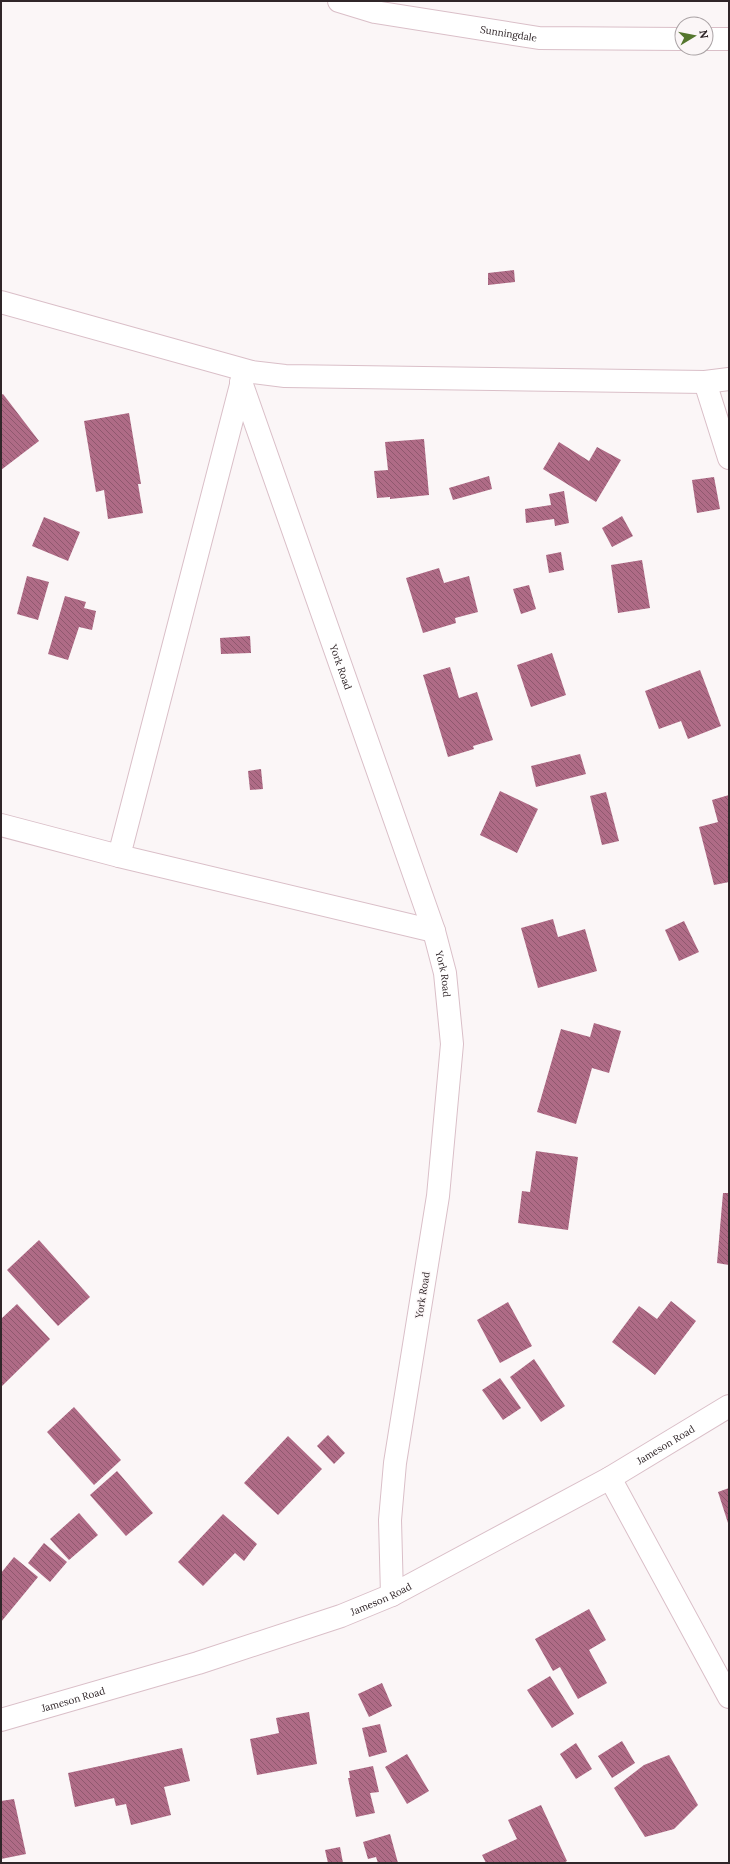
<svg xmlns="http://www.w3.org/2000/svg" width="730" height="1864" font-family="Lora,serif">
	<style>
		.building { fill: url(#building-back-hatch) }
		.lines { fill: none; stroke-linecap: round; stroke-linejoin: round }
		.minor-casing { stroke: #dabfc8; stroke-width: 24 }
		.minor { stroke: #fff; stroke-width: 22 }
		.labels { text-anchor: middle; stroke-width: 3; stroke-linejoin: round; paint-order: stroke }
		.street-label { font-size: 10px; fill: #302629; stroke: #fbf6f7 }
	</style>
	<defs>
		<pattern id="building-back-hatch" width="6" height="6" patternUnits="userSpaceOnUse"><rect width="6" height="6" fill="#af6b86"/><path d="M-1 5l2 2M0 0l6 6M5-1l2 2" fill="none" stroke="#8f586e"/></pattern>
	</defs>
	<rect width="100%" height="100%" fill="#fbf6f7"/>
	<g class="building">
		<path d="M514,270L515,282L488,285V273Z"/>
		<path d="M3,394L39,441L1,470V395Z"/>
		<path d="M129,413L141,484H138L143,513L108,519L104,490L96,492L84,421Z"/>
		<path d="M424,439L429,495L390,499V497L377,498L374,471L388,470L385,442Z"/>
		<path d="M559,442L589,461L597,447L621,460L596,502L543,469Z"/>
		<path d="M489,476L492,489L453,500L449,488Z"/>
		<path d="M714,477L720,509L697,513L692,480Z"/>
		<path d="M564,491L569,523L555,526L554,519L526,523L525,509L551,505L549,494Z"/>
		<path d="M622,516L633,536L612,547L602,528Z"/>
		<path d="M44,517L80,532L68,561L32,546Z"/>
		<path d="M561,552L564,570L549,573L546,555Z"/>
		<path d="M642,560L650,608L618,613L611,565Z"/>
		<path d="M439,568L444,583L469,576L478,612L455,618L456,623L423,633L406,578Z"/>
		<path d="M27,576L49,582L38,620L17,614Z"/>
		<path d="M529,585L536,609L521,614L513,589Z"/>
		<path d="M65,596L86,602L84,608L96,611L92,630L79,627L68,660L48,654Z"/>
		<path d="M250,636L251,653L221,654L220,638Z"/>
		<path d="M552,653L566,695L531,707L517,665Z"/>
		<path d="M450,667L459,698L477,692L493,740L473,746L474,749L448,757L423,675Z"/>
		<path d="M700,670L721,726L688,739L681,721L659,729L645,691Z"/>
		<path d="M580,754L586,774L536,787L531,766Z"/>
		<path d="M261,769L263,789L250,790L248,771Z"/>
		<path d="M500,791L538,809L517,853L480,835Z"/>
		<path d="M606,792L619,841L602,845L590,796Z"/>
		<path d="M729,795V882L714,885L699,827L718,822L712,800Z"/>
		<path d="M553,919L558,937L585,929L597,971L538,988L521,928Z"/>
		<path d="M684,921L699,952L679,961L665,930Z"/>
		<path d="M594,1023L621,1031L609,1073L592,1068L576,1124L537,1112L561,1029L590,1037Z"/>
		<path d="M536,1151L578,1157L568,1230L518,1223L522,1191L530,1192Z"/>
		<path d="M723,1193H729V1265L717,1263Z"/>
		<path d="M39,1240L90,1297L58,1326L7,1270Z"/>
		<path d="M671,1301L696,1321L655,1375L612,1342L639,1306L657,1319Z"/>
		<path d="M508,1302L532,1346L500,1363L477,1320Z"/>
		<path d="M17,1304L50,1339L1,1387V1319Z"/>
		<path d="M534,1359L565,1406L541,1422L510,1377Z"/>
		<path d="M500,1378L521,1408L503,1420L482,1390Z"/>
		<path d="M74,1407L121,1460L94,1485L47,1432Z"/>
		<path d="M328,1435L345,1453L334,1464L317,1446Z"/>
		<path d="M288,1436L322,1469L278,1515L244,1483Z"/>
		<path d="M117,1471L153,1513L126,1536L90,1495Z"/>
		<path d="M729,1488V1523H728L718,1492Z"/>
		<path d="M79,1513L98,1535L69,1560L50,1539Z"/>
		<path d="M223,1514L257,1544L244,1561L235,1553L203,1586L178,1562Z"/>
		<path d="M44,1543L67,1562L50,1582L28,1563Z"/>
		<path d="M14,1557L38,1577L1,1622V1573Z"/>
		<path d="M589,1609L606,1640L589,1650L607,1683L578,1699L560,1667L553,1671L535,1639Z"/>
		<path d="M550,1676L574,1714L552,1728L527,1690Z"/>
		<path d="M382,1683L392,1706L369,1717L358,1694Z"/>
		<path d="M309,1712L317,1764L257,1775L250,1739L279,1733L276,1718Z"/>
		<path d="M380,1724L387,1752L369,1757L362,1728Z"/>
		<path d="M622,1741L635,1763L612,1778L598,1756Z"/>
		<path d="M576,1743L592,1769L576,1779L560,1754Z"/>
		<path d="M182,1748L190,1781L164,1787L171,1815L131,1825L126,1804L116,1806L114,1798L75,1807L68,1773Z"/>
		<path d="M407,1754L429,1791L407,1804L385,1767Z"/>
		<path d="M669,1755L698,1805L674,1829L645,1837L614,1788L644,1765Z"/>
		<path d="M373,1766L379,1792L370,1793L375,1813L356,1817L348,1778H350L349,1771Z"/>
		<path d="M14,1799L26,1854L1,1859V1801Z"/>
		<path d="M541,1805L567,1861L563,1863H486L482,1855L517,1839L508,1820Z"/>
		<path d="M390,1834L398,1863H378L376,1857L368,1859L363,1842Z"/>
		<path d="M340,1847L343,1863H328L325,1850Z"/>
	</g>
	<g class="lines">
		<g class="minor-casing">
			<g id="minor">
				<path id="s1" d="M339,1L375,12L539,38L682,39"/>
				<path d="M706,39H729"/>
				<path d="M1,302L252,372L285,376L705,382L729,379"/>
				<path d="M242,381L119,856L434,931"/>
				<path id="s2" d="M241,382L434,931L445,973L452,1044L438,1196L395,1463L390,1520L392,1595"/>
				<path d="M705,382L729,458"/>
				<path d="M1,825L119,856"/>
				<path d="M610,1478L729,1697"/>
				<path id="s3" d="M1,1720L198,1663L341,1616L392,1595L610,1478L729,1406"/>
			</g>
		</g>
		<use href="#minor" class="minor"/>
	</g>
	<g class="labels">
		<g class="street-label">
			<text dy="4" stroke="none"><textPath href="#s1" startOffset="173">Sunningdale</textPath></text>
			<text dy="4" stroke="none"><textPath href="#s2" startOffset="302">York Road</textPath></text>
			<text dy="4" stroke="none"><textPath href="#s2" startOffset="626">York Road</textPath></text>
			<text transform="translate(422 1295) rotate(-81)" y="4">York Road</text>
			<text dy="4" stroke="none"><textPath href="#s3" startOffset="723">Jameson Road</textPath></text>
			<text dy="4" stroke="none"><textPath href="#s3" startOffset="399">Jameson Road</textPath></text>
			<text dy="4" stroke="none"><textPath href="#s3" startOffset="75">Jameson Road</textPath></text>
		</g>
	</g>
	<rect width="730" height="1864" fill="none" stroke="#302629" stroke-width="4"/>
	<g transform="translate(694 36) rotate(80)"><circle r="19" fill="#fbf6f7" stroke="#aaa3a5"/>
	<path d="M0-3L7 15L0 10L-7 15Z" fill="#54762d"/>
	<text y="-6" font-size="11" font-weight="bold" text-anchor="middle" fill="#302629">N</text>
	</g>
</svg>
